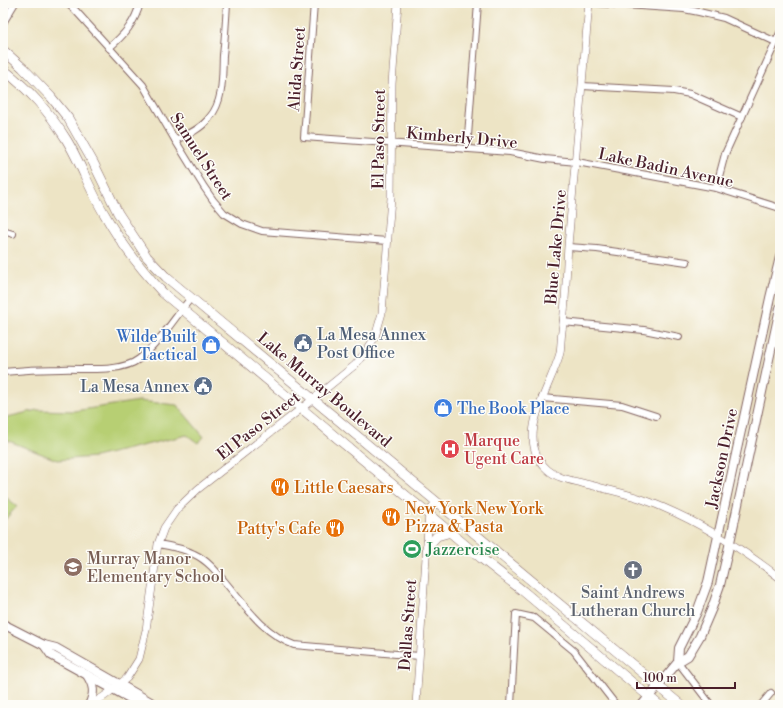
<svg xmlns="http://www.w3.org/2000/svg" width="783" height="708" font-family="'Libre Bodoni',serif">
	<style>
		.green { fill: #b7cf73; stroke: #80774f }
		.lines { fill: none; stroke-linecap: round; stroke-linejoin: round }
		.minor-casing { stroke: #836461; stroke-width: 8 }
		.tertiary-casing { stroke: #836461; stroke-width: 8 }
		.secondary-casing { stroke: #836461; stroke-width: 10 }
		.primary-casing { stroke: #836461; stroke-width: 10 }
		.minor { stroke: #fff; stroke-width: 6 }
		.tertiary { stroke: #fff; stroke-width: 7 }
		.secondary { stroke: #fff; stroke-width: 8 }
		.primary { stroke: #fff; stroke-width: 9 }
		.labels { text-anchor: middle; stroke-width: 3; stroke-linejoin: round; paint-order: stroke }
		.street-label { font-size: 16px; fill: #4a1f2b; stroke: #fdfcf7 }
		.service-label { font-size: 16px; fill: #4e5e75; stroke: #fdfcf7; text-anchor: start }
		.shop-label { font-size: 16px; fill: #366cbe; stroke: #fdfcf7; text-anchor: end }
		.health-label { font-size: 16px; fill: #be3a42; stroke: #fdfcf7; text-anchor: start }
		.food-label { font-size: 16px; fill: #c56008; stroke: #fdfcf7; text-anchor: start }
		.leisure-label { font-size: 16px; fill: #27864d; stroke: #fdfcf7; text-anchor: start }
		.education-label { font-size: 16px; fill: #785e54; stroke: #fdfcf7; text-anchor: start }
		.worship-label { font-size: 16px; fill: #5b616d; stroke: #fdfcf7 }
	</style>
	<rect width="100%" height="100%" fill="#fdfcf7"/>
	<filter id="ink" filterUnits="userSpaceOnUse"><feTurbulence type="fractalNoise" baseFrequency=".025" numOctaves="2"/><feDisplacementMap in="SourceGraphic" scale="8" xChannelSelector="R" yChannelSelector="G"/><feConvolveMatrix kernelMatrix="1 2 1 2 8 2 1 2 1" color-interpolation-filters="sRGB"/></filter>
	<filter id="wash" filterUnits="userSpaceOnUse"><feTurbulence type="fractalNoise" baseFrequency=".012" numOctaves="4" result="noise"/><feDisplacementMap in="SourceGraphic" scale="16" xChannelSelector="R" yChannelSelector="G"/><feGaussianBlur stdDeviation="0.9" result="paint"/><feColorMatrix in="noise" values="0 0 0 0 0 0 0 0 0 0 0 0 0 0 0 0 0 1.4 0 .05"/><feComposite in="paint" operator="in"/></filter>
	<g filter="url(#wash)">
		<rect width="100%" height="100%" fill="#ede4c5"/>
		<g class="green">
			<path d="M139,401L177,405L204,437L198,443L187,435L95,457L57,460L9,441L3,437V418L37,410L74,411Z"/>
			<path d="M3,495L17,506L3,522Z"/>
		</g>
	</g>
	<g filter="url(#ink)">
		<g class="lines">
			<g class="minor-casing">
				<g id="minor">
					<path d="M67,3L75,10L143,85L175,140L204,187L213,200L224,213L242,224L262,231L387,241"/>
					<path d="M314,3L304,137L510,152L545,159L577,162L716,188L780,208"/>
					<path d="M596,3L684,9L699,12L724,18L776,42"/>
					<path d="M3,23L15,3"/>
					<path d="M109,48C124,35 135,23 140,3"/>
					<path d="M582,86L674,91L690,94L742,117"/>
					<path d="M175,140C188,135 201,129 210,117C224,100 222,76 223,55C225,38 226,20 227,3"/>
					<path d="M467,149L478,3"/>
					<path d="M716,188L725,154L780,33"/>
					<path d="M3,231L13,234"/>
					<path d="M568,247L597,249L687,262"/>
					<path d="M563,322L644,330L679,337"/>
					<path d="M3,372C22,370 42,369 61,369C84,368 121,373 139,359C159,344 175,317 191,298"/>
					<path d="M542,398L622,405L656,416"/>
					<path d="M158,544C170,546 183,548 194,554C207,560 216,571 225,582C246,607 263,633 294,645L419,656"/>
					<path d="M678,662L711,705"/>
					<path d="M511,705L516,614L534,618L574,651L616,705"/>
					<path d="M761,705L771,693"/>
				</g>
			</g>
			<g class="tertiary-casing">
				<g id="tertiary">
					<path d="M589,3C582,84 575,165 568,246C566,274 566,303 562,331C561,338 561,346 560,353C551,387 512,439 548,470C557,478 570,480 582,483C601,488 621,492 639,498C691,516 737,545 780,578"/>
					<path d="M91,705L106,695L127,678L139,659L146,630L158,544L164,528L177,509L198,489L302,408L355,365L365,353L375,337L382,313L391,198L392,84L398,3"/>
					<path d="M416,705L429,513L436,501"/>
				</g>
			</g>
			<g class="secondary-casing">
				<g id="secondary">
					<path d="M3,624L44,645L56,648L156,705"/>
					<path d="M44,645L51,655L142,705"/>
					<path d="M678,662L679,648L697,612L708,582L770,298L780,257"/>
					<path d="M87,675C94,686 95,693 89,705"/>
					<path d="M642,705L678,662L688,656L700,636L712,608L720,585L730,542L780,308"/>
				</g>
			</g>
			<g class="primary-casing">
				<g id="primary">
					<path d="M3,50L23,68L51,97L68,118L93,162L118,213L147,257L166,277L681,705"/>
					<path d="M3,69C29,90 48,110 66,139C81,163 90,191 105,215C121,244 141,269 163,293L481,558L523,591L659,705"/>
					<path d="M427,547L437,536L451,532"/>
				</g>
			</g>
			<use href="#minor" class="minor"/>
			<use href="#tertiary" class="tertiary"/>
			<use href="#secondary" class="secondary"/>
			<use href="#primary" class="primary"/>
		</g>
	</g>
	<defs>
		<g id="civic-disc" transform="scale(1)"><circle r="9.5" fill="#5c6f8a" stroke="#fdfcf7"/><path d="M-.6-6.5H3V-4.5H.6V-3L4-1V1h2V6H-6V1h2V-1L-.6-3ZM-1.2 2.5V6h2.4V2.5Z" fill="#fff"/></g>
		<g id="shop-disc" transform="scale(1)"><circle r="9.5" fill="#3f7fe0" stroke="#fdfcf7"/><path d="M-5-2.5h2.3a2.7 3.5 0 0 1 5.4 0H5L5.5 6h-11ZM-1.5-2.5h3a1.5 2.3 0 0 0-3 0Z" fill="#fff"/></g>
		<g id="hospital-disc" transform="scale(1)"><circle r="9.5" fill="#e0444e" stroke="#fdfcf7"/><path d="M-5-5h3v3.5h4V-5h3V5h-3V1.5h-4V5h-3Z" fill="#fff"/></g>
		<g id="restaurant-disc" transform="scale(1)"><circle r="9.5" fill="#e8710a" stroke="#fdfcf7"/><path d="M-5-6h1v4h1v-4h1v4h1v-4h1v5L-1.5 .5V6h-2V.5L-5-1ZM5-6V6H3V1.5H1.5Q1.5-4 5-6Z" fill="#fff"/></g>
		<g id="stadium-disc" transform="scale(1)"><circle r="9.5" fill="#2e9e5b" stroke="#fdfcf7"/><path d="M0-5a6.5 5 0 1 0 0 10a6.5 5 0 1 0 0-10ZM-3.5-1.8h7v3.6h-7Z" fill="#fff"/></g>
		<g id="school-disc" transform="scale(1)"><circle r="9.5" fill="#8d6e63" stroke="#fdfcf7"/><path d="M0-5L7-2L0 1L-7-2ZM-4 1L0 2.5L4 1V4Q0 6-4 4Z" fill="#fff"/></g>
		<g id="church-disc" transform="scale(1)"><circle r="9.5" fill="#6b7280" stroke="#fdfcf7"/><path d="M-1.2-6h2.4v3.5h3.3v2.4h-3.3V6h-2.4V-.1h-3.3v-2.4h3.3Z" fill="#fff"/></g>
	</defs>
	<g fill-rule="evenodd">
		<use href="#civic-disc" x="303" y="343"/>
		<use href="#shop-disc" x="211" y="345"/>
		<use href="#civic-disc" x="203" y="386"/>
		<use href="#shop-disc" x="443" y="408"/>
		<use href="#hospital-disc" x="450" y="449"/>
		<use href="#restaurant-disc" x="280" y="487"/>
		<use href="#restaurant-disc" x="391" y="517"/>
		<use href="#restaurant-disc" x="335" y="528"/>
		<use href="#stadium-disc" x="412" y="549"/>
		<use href="#school-disc" x="73" y="567"/>
		<use href="#church-disc" x="633" y="570"/>
	</g>
	<g class="labels">
		<g class="street-label">
			<text transform="translate(296 69) rotate(-86)" y="6">Alida Street</text>
			<text transform="translate(462 137) rotate(5)" y="6">Kimberly Drive</text>
			<text transform="translate(378 139) rotate(-89)" y="6">El Paso Street</text>
			<text transform="translate(202 156) rotate(57)" y="6">Samuel Street</text>
			<text transform="translate(666 167) rotate(12)" y="6">Lake Badin Avenue</text>
			<text transform="translate(555 247) rotate(-85)" y="6">Blue Lake Drive</text>
			<text transform="translate(325 389) rotate(40)" y="6">Lake Murray Boulevard</text>
			<text transform="translate(258 425) rotate(-38)" y="6">El Paso Street</text>
			<text transform="translate(721 458) rotate(-78)" y="6">Jackson Drive</text>
			<text transform="translate(407 625) rotate(-86)" y="6">Dallas Street</text>
		</g>
		<g class="service-label">
			<text x="317" y="340">La Mesa Annex<tspan x="317" dy="18">Post Office</tspan></text>
			<text x="189" y="392" text-anchor="end">La Mesa Annex</text>
		</g>
		<g class="shop-label">
			<text x="197" y="342">Wilde Built<tspan x="197" dy="18">Tactical</tspan></text>
			<text x="457" y="414" text-anchor="start">The Book Place</text>
		</g>
		<g class="health-label">
			<text x="464" y="446">Marque<tspan x="464" dy="18">Ugent Care</tspan></text>
		</g>
		<g class="food-label">
			<text x="294" y="493">Little Caesars</text>
			<text x="405" y="514">New York New York<tspan x="405" dy="18">Pizza &amp; Pasta</tspan></text>
			<text x="321" y="534" text-anchor="end">Patty's Cafe</text>
		</g>
		<g class="leisure-label">
			<text x="426" y="555">Jazzercise</text>
		</g>
		<g class="education-label">
			<text x="87" y="564">Murray Manor<tspan x="87" dy="18">Elementary School</tspan></text>
		</g>
		<g class="worship-label">
			<text x="633" y="598">Saint Andrews<tspan x="633" dy="18">Lutheran Church</tspan></text>
		</g>
	</g>
	<rect width="783" height="708" fill="none" stroke="#fdfcf7" stroke-width="16"/>
	<path d="M637 682v6h98v-6" fill="none" stroke="#4a1f2b" stroke-width="2"/>
	<text x="643" y="682" font-size="12" fill="#4a1f2b" stroke="#fdfcf7" stroke-width="3" paint-order="stroke">100 m</text>
</svg>
